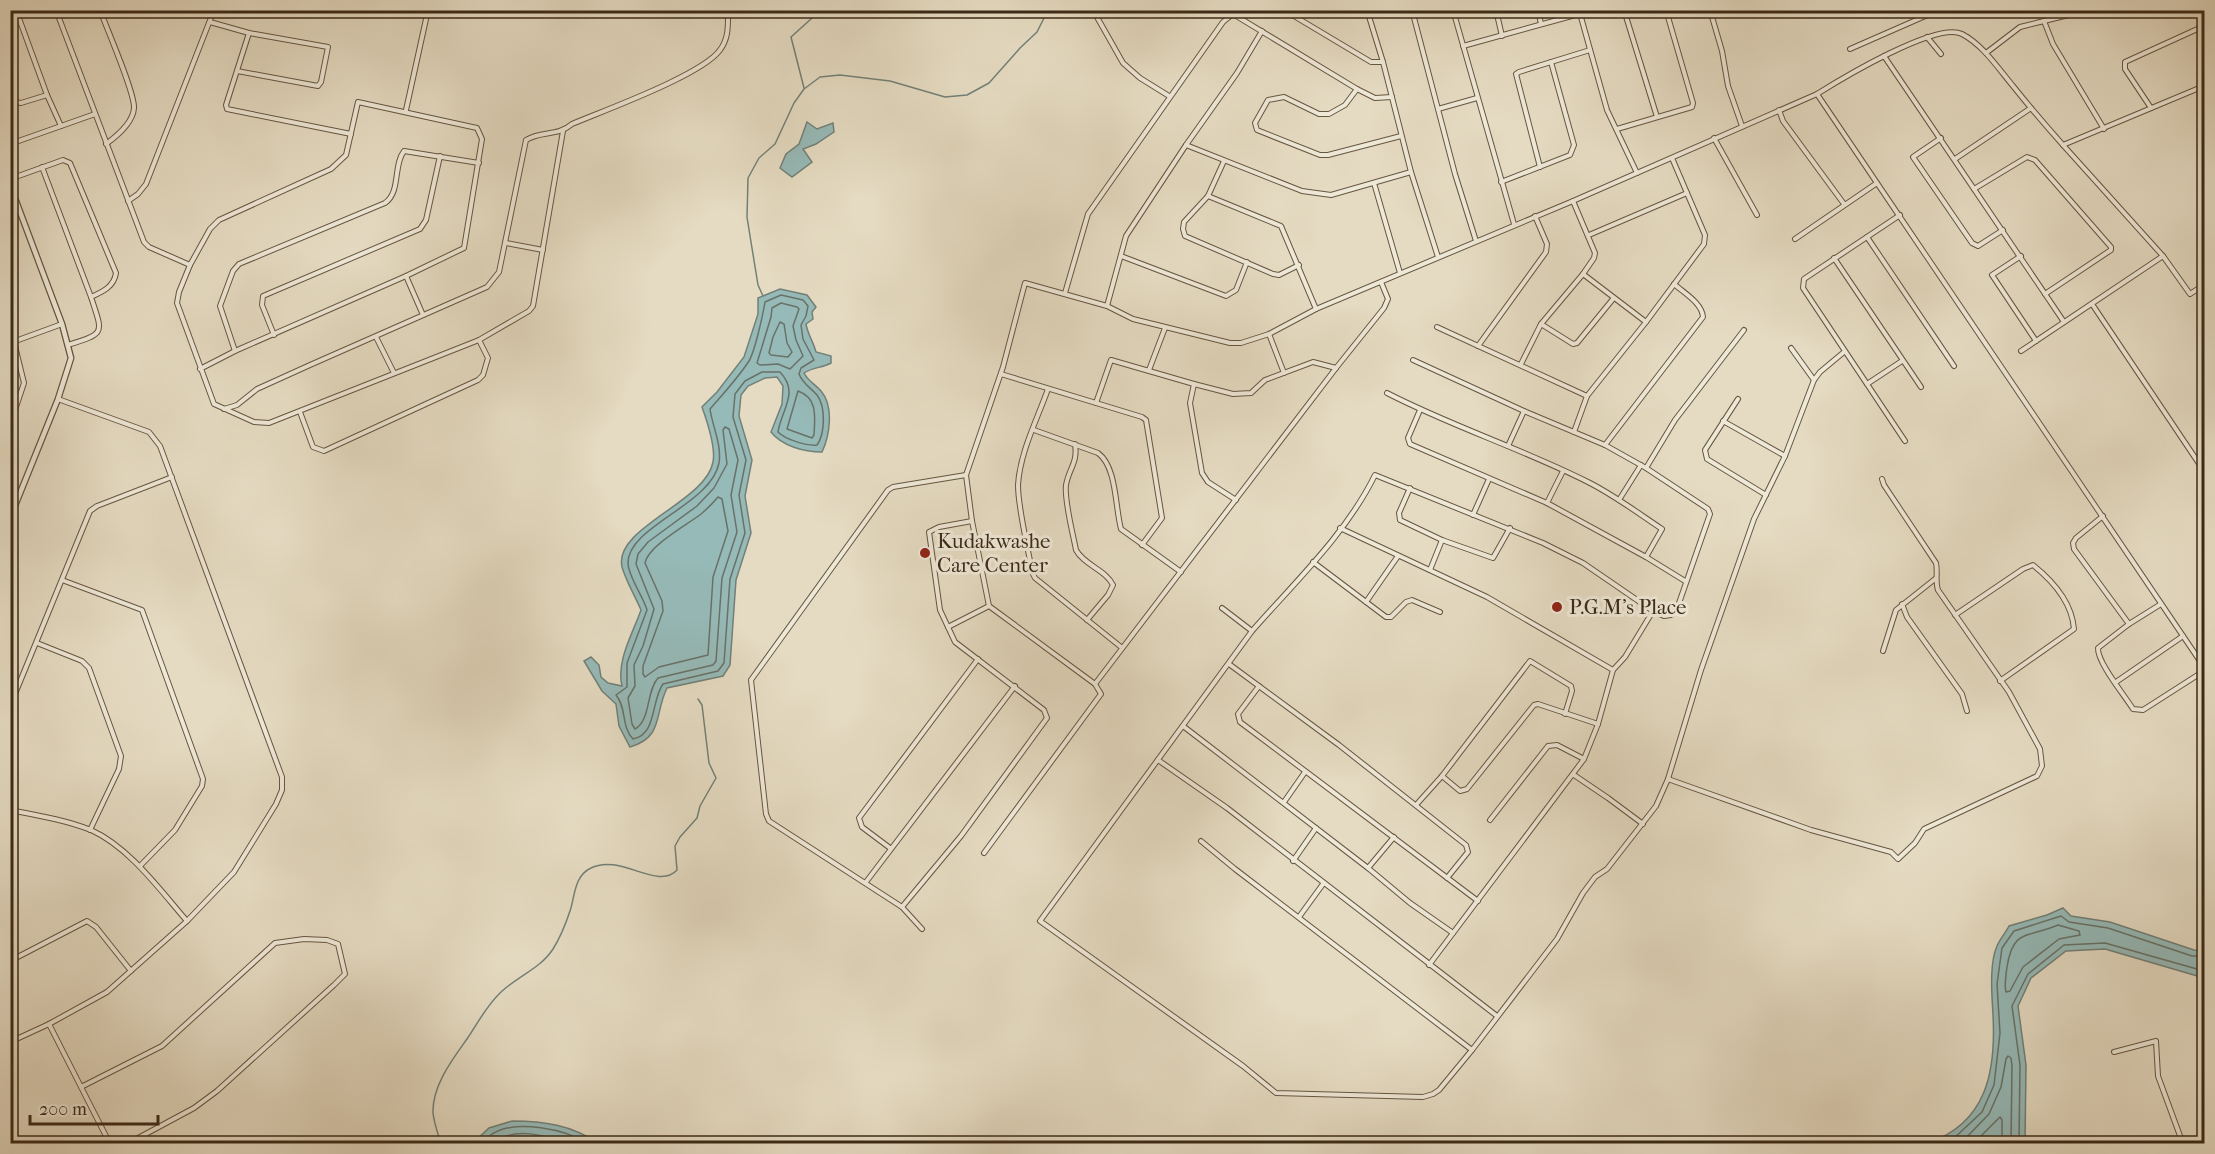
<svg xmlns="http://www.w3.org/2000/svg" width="2215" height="1154" font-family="'IM FELL French Canon',serif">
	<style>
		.water { fill: #96bab8; stroke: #728078; stroke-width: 1.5 }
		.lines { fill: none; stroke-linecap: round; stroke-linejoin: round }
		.shore { stroke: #687268; stroke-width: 1.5 }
		.stream { stroke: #728078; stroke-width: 1.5 }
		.minor-casing { stroke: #665642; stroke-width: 6 }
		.tertiary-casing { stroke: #665642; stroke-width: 7 }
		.minor { stroke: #eee8d7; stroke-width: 4 }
		.tertiary { stroke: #eee8d7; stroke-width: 4.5 }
		.poi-dot { fill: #8f2418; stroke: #eee8d7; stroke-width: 2 }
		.labels { text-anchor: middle; stroke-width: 6; stroke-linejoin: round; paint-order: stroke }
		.poi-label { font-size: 21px; fill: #3b2a17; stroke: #eee8d7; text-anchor: start }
	</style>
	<rect width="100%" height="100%" fill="#e5dbc2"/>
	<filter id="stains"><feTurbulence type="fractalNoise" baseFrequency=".00333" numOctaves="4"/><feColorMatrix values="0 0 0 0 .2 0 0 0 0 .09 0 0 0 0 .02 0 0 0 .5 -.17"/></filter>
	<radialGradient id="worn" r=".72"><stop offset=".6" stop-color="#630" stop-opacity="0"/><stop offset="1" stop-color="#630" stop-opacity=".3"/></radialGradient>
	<g class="water">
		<path d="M807,122L817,129L833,123L834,132L816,144L803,149L812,162L792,177L780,168L786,154L799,144Z"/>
		<path d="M780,289L807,295L816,307L812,312L813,319L806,324C808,335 813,341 816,352L831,356V363C822,368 813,367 804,373C808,381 815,384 821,391C834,406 830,435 822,452C804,452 782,446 771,432L782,404L783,386L777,377L765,378L748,386L741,395L739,416L752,460L745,496L751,533L736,580L730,665L723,676L667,688C654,714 664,737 630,747L619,726L616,704L602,691L584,661L591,657L599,665L601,677L608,683L622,686C616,661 633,633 641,610C635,596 626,581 622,567C613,528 706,502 713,462C716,447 707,421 702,407L717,392L744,357L758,314V298Z"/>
		<path d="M2063,908L2071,916L2110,922L2194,950L2204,951V978L2105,949L2066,951L2031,978L2018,1006L2026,1065L2025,1143H1928C1987,1123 1996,1071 1993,1015C1992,995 1989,964 1997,946C2000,939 2006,932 2009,926L2047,915Z"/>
		<path d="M512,1121C544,1121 571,1125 598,1143H473L489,1128Z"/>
	</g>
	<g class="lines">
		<g class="shore">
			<path d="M781,295L803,300L808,306L806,316L801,325L803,339L814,360L801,368L799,374C803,384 810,387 817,395C826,407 825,434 817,445C807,446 786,440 778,432C781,410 800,393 780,372H762L745,381L735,394L733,417L746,460L739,495L745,533L730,579L724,663L718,671L663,684C651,700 657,735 633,739C621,727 627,708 616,695L627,687V663L647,610C643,596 628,576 628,563C628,526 711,505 719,463C722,445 712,425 710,409C723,394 738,378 749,361C755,351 763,314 765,302Z"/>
			<path d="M781,303L797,307L799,309L793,326L796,340L803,356L790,369L778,364L760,365L757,363L771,317L772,308Z"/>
			<path d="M780,322L784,324L787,343L792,352L788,357L771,355L769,353L773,337Z"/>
			<path d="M798,391C818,398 815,417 814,435L812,438L787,429Z"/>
			<path d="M725,427L729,429L738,460L731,495L737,532L722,578L716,661L713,665L658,678C646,691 651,720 635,729L632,724L628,698L635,686L634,665L643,646L654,609L636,564L638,554L648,542L697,506L714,488L727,464L723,430Z"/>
			<path d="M718,497L722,499L728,531L713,577L708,655L659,667L645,677L643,674V666L663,611L662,601L645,563C648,546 687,525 701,514C707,509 713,503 718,497Z"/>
			<path d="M2058,925L2079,931L2080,935L2059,939L2023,967L2010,991L2006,992C2004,984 2006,976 2007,967C2013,928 2028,938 2058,925Z"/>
			<path d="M482,1144C485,1140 489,1136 492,1134C516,1119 566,1129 588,1144"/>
			<path d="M493,1144C513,1125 547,1136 569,1144"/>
			<path d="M1946,1144L1951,1141L1982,1112L1994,1085L2000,1033L1997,984L2002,948L2014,931L2061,916L2069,922L2108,928L2192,956H2204"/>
			<path d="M1960,1144L1989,1114L2001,1087L2006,1059L2008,1056L2011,1058L2012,1066L2011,1144"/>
			<path d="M1973,1144L2000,1117L2002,1120V1144"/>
			<path d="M2019,1144L2020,1065L2012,1006L2028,974L2064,945L2105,943L2204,971"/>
		</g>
		<g class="stream">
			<path d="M804,88L791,37L821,10"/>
			<path d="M763,296L758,285L751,242L747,217L748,178L759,158L775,144L794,103L804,89L820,77L840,75L890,81L945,97L967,95L989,83L1020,48L1037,32L1048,10"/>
			<path d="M441,1144C438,1134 434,1123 433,1113C432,1086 452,1060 467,1039C478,1023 486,1006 501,992C518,976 541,968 553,949C560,938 566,923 570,911C575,896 574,876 591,868C620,853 658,891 677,870L675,846L680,837L697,818L700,806L716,778L709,763L702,705L698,699"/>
		</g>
		<g class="minor-casing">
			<g id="minor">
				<path d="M16,10L47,95L61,126"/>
				<path d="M56,10L144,242L149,247L190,265"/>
				<path d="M100,10C107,29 135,93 134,108C133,123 117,136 106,144"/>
				<path d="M1093,10L1123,63L1140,78L1169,96"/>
				<path d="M1284,10L1371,62H1383"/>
				<path d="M1367,10L1383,62L1411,172L1438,257"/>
				<path d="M1412,10L1455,174L1476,241"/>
				<path d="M1453,10L1514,224"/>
				<path d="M1496,10L1502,36"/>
				<path d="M1538,10L1541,24"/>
				<path d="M1579,10L1607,110L1637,173"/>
				<path d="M1624,10L1657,117"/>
				<path d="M1710,10L1722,51L1728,86L1742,126"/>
				<path d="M2089,10L2044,21L2053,44L2104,129"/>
				<path d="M210,22L249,33L328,47L321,82L318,86L237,71"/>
				<path d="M249,33L226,105L227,109L351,134"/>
				<path d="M1927,37L1941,54"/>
				<path d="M1463,46L1579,14"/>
				<path d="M1850,49L1939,10"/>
				<path d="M1986,53L2020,27L2044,21"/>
				<path d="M1884,56L2064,322"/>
				<path d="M10,88L15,102L21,103L47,95"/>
				<path d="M1357,89L1345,105L1329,114H1319L1284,97L1268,100L1255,123L1257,130L1320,155H1328L1401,136"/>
				<path d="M1817,94L1877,183"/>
				<path d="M2151,108L2125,69V62L2204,26"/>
				<path d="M1438,109L1477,98"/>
				<path d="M406,110L428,10"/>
				<path d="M1779,110L1783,121L1844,204"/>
				<path d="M1617,129L1692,107L1693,103L1666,10"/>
				<path d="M1714,138L1757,215"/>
				<path d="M1941,138L1913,157L1972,243L1978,246L2003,230"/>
				<path d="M10,144L95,114"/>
				<path d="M1186,145L1302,191L1331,195L1411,172"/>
				<path d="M2063,145L2163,256L2190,294L2204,285"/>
				<path d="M1955,159L2031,108"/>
				<path d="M1224,161L1208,196L1184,222L1183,229L1185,236L1273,274L1279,275L1299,265"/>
				<path d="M42,167L91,297"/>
				<path d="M1540,167L1516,74L1519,72L1590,50"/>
				<path d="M10,179L63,160L70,163L116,273C114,287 102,292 91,297C103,334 106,333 68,345"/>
				<path d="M1501,182L1570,155L1574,145L1551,62"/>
				<path d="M1374,183L1400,273"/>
				<path d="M1974,189L2027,157L2035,160L2111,247V250L2045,294"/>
				<path d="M1208,196L1281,226L1316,309"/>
				<path d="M128,201L138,194L146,184L214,10"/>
				<path d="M1573,201L1595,253L1594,258L1583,274"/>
				<path d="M1900,215L1804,279L1803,288L1905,441"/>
				<path d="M1589,235L1687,193"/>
				<path d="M1867,237L1954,366"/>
				<path d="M1795,239L1877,183L2204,667"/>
				<path d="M506,243L543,250"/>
				<path d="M1121,256L1226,296L1236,290L1247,262"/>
				<path d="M2021,256L1992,275L2036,341"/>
				<path d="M1834,258L1921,387"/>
				<path d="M406,276L423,315"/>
				<path d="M1065,293L1088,214L1223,22L1233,14L1357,89L1375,98L1392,97"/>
				<path d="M2092,304L2204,471"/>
				<path d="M1107,306L1126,236L1186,145L1237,73L1262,31"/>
				<path d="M1541,324L1573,344L1577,343L1613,299"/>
				<path d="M1437,327L1587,396"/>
				<path d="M1269,334L1284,373"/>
				<path d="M274,335L262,305L263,296L420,229L426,220L440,156"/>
				<path d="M376,337L394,373"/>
				<path d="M10,343L62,324"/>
				<path d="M1478,346L1546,252L1547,244L1535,216"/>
				<path d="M1791,348L1814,380"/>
				<path d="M235,351L220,306L233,271L239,264L385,203C401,192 393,165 404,151L479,163"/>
				<path d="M2021,351L2163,256"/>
				<path d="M1413,360L1524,411"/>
				<path d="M1521,364L1541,324L1583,274L1646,322"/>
				<path d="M200,369L235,351L406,276L464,248L482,139L477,128L358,102L346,155L331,169L219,220L210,229L190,265L179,292L177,303L214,404L254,422L269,423L479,340L529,311L533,306L563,131"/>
				<path d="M1149,370L1165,328"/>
				<path d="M1001,374L1142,417L1146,420L1162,518L1142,545"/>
				<path d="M1194,384L1190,403L1202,473L1208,482L1236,500"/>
				<path d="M1867,384L1902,361"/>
				<path d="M1048,389C1037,420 1020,452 1018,485C1018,509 1028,547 1032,572L1035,578L1121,647"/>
				<path d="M1387,393C1453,427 1523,449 1588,482C1614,495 1638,513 1662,529L1646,557"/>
				<path d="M1738,399L1705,450L1707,459L1766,495"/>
				<path d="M1096,403L1111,360L1194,384L1233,394L1251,393L1265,380L1313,362L1336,368"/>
				<path d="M224,409L237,405L257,389L310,365L487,287L499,272L526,140C542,130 557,137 572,124C605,110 702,75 720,50C729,38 728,25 728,10"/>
				<path d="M1420,410L1408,438L1410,444L1547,503L1646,557L1685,581"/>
				<path d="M300,412L313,447L324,451L478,380L483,375L488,358L479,340"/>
				<path d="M1723,421L1785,456"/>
				<path d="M10,425L24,383L14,342"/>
				<path d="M1034,430L1098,453C1117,467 1115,507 1121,529L1181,572"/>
				<path d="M1574,432L1587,396L1646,322L1704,244L1705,235L1672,158"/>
				<path d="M1075,444C1078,463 1069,468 1066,485C1064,500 1073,534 1076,550C1084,565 1106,570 1113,585L1108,595L1087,620"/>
				<path d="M1605,445L1703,317C1702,303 1684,293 1674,284"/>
				<path d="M1646,468L1675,420L1744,330"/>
				<path d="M1410,488L1399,513L1400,520L1442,540L1493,558L1510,528"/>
				<path d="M1619,500L1641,465"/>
				<path d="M1547,503L1563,471"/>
				<path d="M1473,515L1489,479"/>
				<path d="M2103,516L2076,538L2073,543L2074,549L2129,624"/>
				<path d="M1340,528L1487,597L1613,670"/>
				<path d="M1313,562L1386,617H1391L1406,602L1412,600L1440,612"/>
				<path d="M1430,570L1442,540"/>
				<path d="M62,580L142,610L203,779L202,786L175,830L140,866"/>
				<path d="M1366,602L1398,556"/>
				<path d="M1902,604L1907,617L1962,694L1967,711"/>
				<path d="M2161,604L2129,624L2098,648C2097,662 2125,696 2133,709L2143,710L2204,671"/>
				<path d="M1222,608L1252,631L1040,921L1243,1066L1276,1093L1423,1097L1433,1094L1439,1090L1472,1050L1557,939L1583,893L1595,877L1607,869L1656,806L1668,779L1701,670L1754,519L1785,456L1814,380L1820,372L1844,352"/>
				<path d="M1955,615L2023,569L2033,565C2053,581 2072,603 2074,629L2000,681"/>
				<path d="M948,627L989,606"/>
				<path d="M1252,631C1295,582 1346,534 1375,475L1543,543L1583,563L1653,611L1664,616L1671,615L1678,606L1710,514L1708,509L1646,468L1605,445L1524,411L1508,446"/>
				<path d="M37,643L82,661L89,668L121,756L119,769L90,830"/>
				<path d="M1883,651L1896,610L1935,579"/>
				<path d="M1229,664L1339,745L1466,845L1468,852L1447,878"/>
				<path d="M2116,682L2183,636"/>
				<path d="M1095,684L1336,368L1384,308L1388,299L1381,282"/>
				<path d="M1259,686L1238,714L1240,722L1478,901"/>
				<path d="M10,706L90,511L97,506L172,477"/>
				<path d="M1183,726L1368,868L1410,903L1453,933"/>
				<path d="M1158,760L1227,808L1497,1016"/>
				<path d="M1574,775L1608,798L1643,824"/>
				<path d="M1442,776L1460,791L1467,789L1534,705L1538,704L1598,724"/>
				<path d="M1668,779L1811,830L1891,852L1898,859L1915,843L1924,829L2037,776L2042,766L2040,749L2009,692L1938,590C1935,581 1938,572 1936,563L1884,485L1882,479"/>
				<path d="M1284,802L1305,772"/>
				<path d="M1416,805L1442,776L1530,661L1571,686L1572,691L1565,714"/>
				<path d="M10,810C36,815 66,820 91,830C129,847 160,890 187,921"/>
				<path d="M1490,820L1548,746L1557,745L1584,759"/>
				<path d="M1201,841L1235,869L1472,1050"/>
				<path d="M890,848L862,827L859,818L978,659"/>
				<path d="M984,853L1101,694L1095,684L989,606L972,521L966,475L1003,367L1025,283L1107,306L1133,319L1230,343H1241L1269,334L1316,309L1573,201L1817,94C1841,79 1937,21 1962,34C1983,45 1998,68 2013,86C2029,106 2046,126 2063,145L2204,86"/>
				<path d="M1293,861L1316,828"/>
				<path d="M1368,868L1394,837"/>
				<path d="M866,882L1015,686"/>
				<path d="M902,907L769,821L766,814L751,680L888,490L893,487L966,475"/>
				<path d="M1299,917L1323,884"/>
				<path d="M922,929L902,907L961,836L1047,718L1044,710L955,642L940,610L929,532L939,527L972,521"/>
				<path d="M10,961L87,921L96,927L131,971"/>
				<path d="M1429,965L1584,759L1598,724L1613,670L1625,657L1653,611"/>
				<path d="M49,1024L110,1144"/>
				<path d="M10,1042L49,1024L107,992L187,921L234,872L276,804L282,790V777L160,446L149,432L58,399"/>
				<path d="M2114,1052L2156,1041L2158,1076L2183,1144"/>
				<path d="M81,1087L162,1046L275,943L304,939L327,940L338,944L345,974L334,985L217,1091L194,1108L127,1144"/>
			</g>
		</g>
		<g class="tertiary-casing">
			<path id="tertiary" d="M10,185L62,324L71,358L58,399L10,518"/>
		</g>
		<use href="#minor" class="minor"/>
		<use href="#tertiary" class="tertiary"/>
	</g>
	<g class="poi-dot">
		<circle cx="925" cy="553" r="6"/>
		<circle cx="1557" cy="607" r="6"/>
	</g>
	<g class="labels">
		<g class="poi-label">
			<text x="937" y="548">Kudakwashe<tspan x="937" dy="24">Care Center</tspan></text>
			<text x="1569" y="614">P.G.M’s Place</text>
		</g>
	</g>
	<rect width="2215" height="1154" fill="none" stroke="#e5dbc2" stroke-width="36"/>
	<rect x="12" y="12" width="2191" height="1130" fill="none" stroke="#3b2a17" stroke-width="3"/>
	<rect x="18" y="18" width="2179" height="1118" fill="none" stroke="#3b2a17" stroke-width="1.5"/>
	<path d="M30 1115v9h128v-9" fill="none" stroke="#3b2a17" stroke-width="3"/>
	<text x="39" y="1115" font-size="18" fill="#3b2a17" stroke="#eee8d7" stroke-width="4.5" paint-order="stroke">200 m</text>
	<rect width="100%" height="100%" filter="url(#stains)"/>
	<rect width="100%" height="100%" fill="url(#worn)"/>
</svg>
